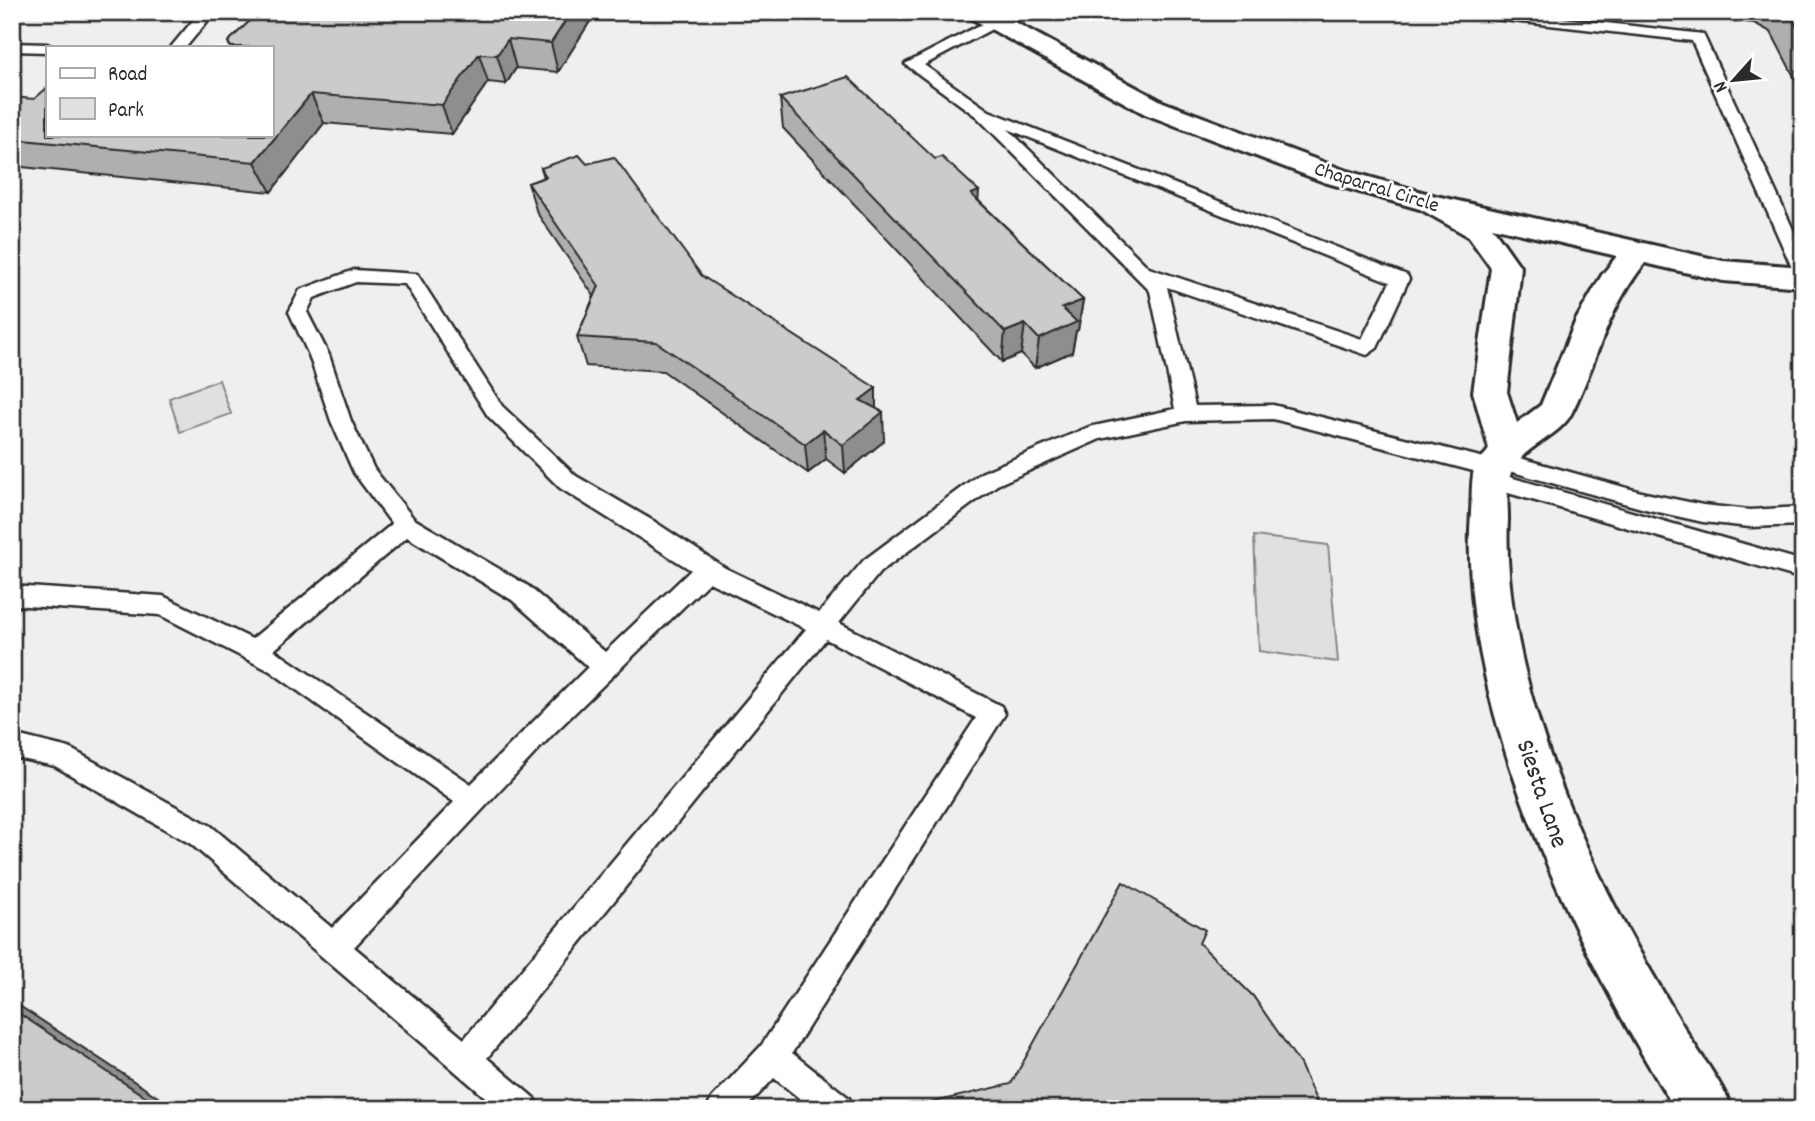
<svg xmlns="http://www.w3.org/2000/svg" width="1815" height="1121" font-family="Dekko,sans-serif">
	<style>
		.built { fill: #efefef; fill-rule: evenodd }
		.green { fill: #e0e0e0; stroke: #868686; stroke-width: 2 }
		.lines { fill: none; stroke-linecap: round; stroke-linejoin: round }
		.service-casing { stroke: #2b2b2b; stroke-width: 5 }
		.minor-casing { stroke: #2b2b2b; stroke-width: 6 }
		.service { fill: #fff; fill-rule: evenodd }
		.minor { fill: #fff; fill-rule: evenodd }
		.wall { fill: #afafaf; stroke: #2b2b2b; stroke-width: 2 }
		.shaded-wall { fill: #8e8e8e; stroke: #2b2b2b; stroke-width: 2 }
		.building { fill: #cbcbcb; stroke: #2b2b2b; stroke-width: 2 }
		.labels { text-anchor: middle; stroke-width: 5; stroke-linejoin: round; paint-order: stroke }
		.far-street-label { font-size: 21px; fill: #2b2b2b; stroke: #fff }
		.street-label { font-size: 26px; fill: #2b2b2b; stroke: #fff }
	</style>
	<rect width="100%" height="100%" fill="#fff"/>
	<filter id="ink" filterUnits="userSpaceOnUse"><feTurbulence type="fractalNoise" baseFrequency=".0143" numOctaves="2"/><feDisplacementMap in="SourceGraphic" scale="14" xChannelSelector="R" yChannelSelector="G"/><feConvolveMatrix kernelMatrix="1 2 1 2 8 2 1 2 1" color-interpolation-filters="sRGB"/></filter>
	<g filter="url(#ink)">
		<path class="built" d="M12,12H1803V1109H12ZM47,47H271V135H47Z"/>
		<g class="green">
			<path d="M219,380L231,414L180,432L169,398Z"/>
			<path d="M1254,536L1328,545L1338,662L1259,651Z"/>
		</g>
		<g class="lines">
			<g class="service-casing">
				<g id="service">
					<path d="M200,12H215L186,47H171Z"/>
					<path d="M1005,12H1024L924,65L989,111L1407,275L1409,279L1377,348L1367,355L1167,287L1195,406L1273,405L1492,460L1502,453L1645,493L1703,505L1750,510L1803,507V525L1750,527L1703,522L1645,509L1502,469L1499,474L1803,561V579L1484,486L1481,480L1485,474L1273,419L1186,421L1100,439L997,485L880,572L839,623L1001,706L1005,714L792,1053L849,1098L854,1109H813L774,1078L745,1109H707L712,1098L761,1046L976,718L826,639L487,1058L534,1098L539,1109H499L191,844L55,766L12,757V734L69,748L211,826L332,928L454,802L270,671L160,615L12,605V586L163,596L252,639L392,524L354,473L331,421L309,355L289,312L300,290L354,270L417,274L502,406L576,476L655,522L725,568L819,613L864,560L981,473L1089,427L1175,409L1150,291L977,117L905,64ZM1008,129L1390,282L1362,339L1149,268ZM356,282L405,284L488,416L560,488L691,570L605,652L528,586L414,519L374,469L351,421L329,355L307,312L314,298ZM407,537L512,600L588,667L471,784L274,650ZM709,582L806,629L464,1039L354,947L552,735Z"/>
					<path d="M1461,12H1510L1703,34L1803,251V278L1794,272L1692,41L1468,16Z"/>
					<path d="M12,43L47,44L54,47H47V52L12,51Z"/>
				</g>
			</g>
			<g class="minor-casing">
				<path id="minor" d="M966,12H996L1163,102L1344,170L1436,196L1723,261L1803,267V287L1723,281L1645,263C1604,314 1599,359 1571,414C1559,438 1517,448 1510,476C1506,489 1508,506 1508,519C1501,657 1571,830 1638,949C1656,980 1674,1011 1692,1041C1706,1063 1722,1084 1732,1109H1675C1576,949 1456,704 1471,512C1472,498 1471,482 1474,469C1476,460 1485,457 1489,449L1473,392L1491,268L1468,236L1420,209L1324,182L1145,114L969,17ZM1492,227L1617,256L1602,275L1576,320L1541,405L1517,423L1507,392L1521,268Z"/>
			</g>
			<use href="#service" class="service"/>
			<use href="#minor" class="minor"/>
		</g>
		<g class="wall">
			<path d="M259,12H596L558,72L516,68L506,84L488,82L452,134L324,123L271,192L12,166V97L271,135V47H230L228,42Z"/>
			<path d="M1648,12H1803V94L1771,32L1754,23Z"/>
			<path d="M780,98L978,200L1083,300L1078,330L1076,331L1072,352L1035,368L1021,354L1002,362L783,128Z"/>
			<path d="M541,168L702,276L876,409L884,441L845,473L826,459L808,473L663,371L586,366L577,337L594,296L537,213L528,183L544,177Z"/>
		</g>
		<g class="shaded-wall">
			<path d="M571,12H596L558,72L551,43Z"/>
			<path d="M508,39L516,68L506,84L497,55Z"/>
			<path d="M479,54L488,82L452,134L442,105Z"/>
			<path d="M311,94L324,123L271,192L255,162Z"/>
			<path d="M979,191L977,221L971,194Z"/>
			<path d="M1083,300L1078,330L1076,331L1072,352L1035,368L1039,339L1062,308Z"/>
			<path d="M1025,324L1021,354L1002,362L1005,332Z"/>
			<path d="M876,388V417L883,412L884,441L845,473L843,445L860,400Z"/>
			<path d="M823,430L826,459L808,473L805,444Z"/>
			<path d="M12,1001L176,1109H138L12,1009Z"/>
		</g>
		<g class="building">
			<path d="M259,12H571L551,43L508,39L497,55L479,54L442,105L311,94L255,162L12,139V97L34,99L47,88V135H271V47H231L228,42Z"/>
			<path d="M1789,12H1803V38Z"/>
			<path d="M848,77L935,159L942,157L979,191L971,194L1083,300L1062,308L1077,322L1039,339L1025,324L1005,332L780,98Z"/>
			<path d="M579,155L587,164L614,157L702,276L876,388L860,400L883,412L843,445L823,430L805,444L656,342L577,337L599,286L528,183L546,177L541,168Z"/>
			<path d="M1123,882L1205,930L1199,943L1253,996L1300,1064L1320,1109H921V1105L1011,1084Z"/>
			<path d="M12,1009L147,1098L138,1109H12Z"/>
		</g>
	</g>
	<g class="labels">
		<g class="far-street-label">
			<text transform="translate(1377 186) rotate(17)" y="7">Chaparral Circle</text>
		</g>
		<g class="street-label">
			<text transform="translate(1544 793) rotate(71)" y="9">Siesta Lane</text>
		</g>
	</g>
	<rect width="1815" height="1121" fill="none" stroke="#fff" stroke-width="42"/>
	<rect x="21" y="21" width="1773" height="1079" fill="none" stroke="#2b2b2b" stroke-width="2.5" filter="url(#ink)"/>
	<rect x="46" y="46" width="228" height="91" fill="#ffffff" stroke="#aaaaaa" stroke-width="2"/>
	<rect x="60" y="68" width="35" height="10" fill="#ffffff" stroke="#aaaaaa" stroke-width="2"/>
	<text x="108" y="80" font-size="21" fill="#2b2b2b">Road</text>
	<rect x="60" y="98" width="35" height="21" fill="#e0e0e0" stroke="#aaaaaa" stroke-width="2"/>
	<text x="108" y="116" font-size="21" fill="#2b2b2b">Park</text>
	<g transform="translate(1734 80) rotate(243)" stroke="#ffffff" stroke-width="5" paint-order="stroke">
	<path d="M0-5L12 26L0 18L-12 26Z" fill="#2b2b2b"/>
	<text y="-10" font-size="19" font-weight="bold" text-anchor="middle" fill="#2b2b2b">N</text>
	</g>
</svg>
